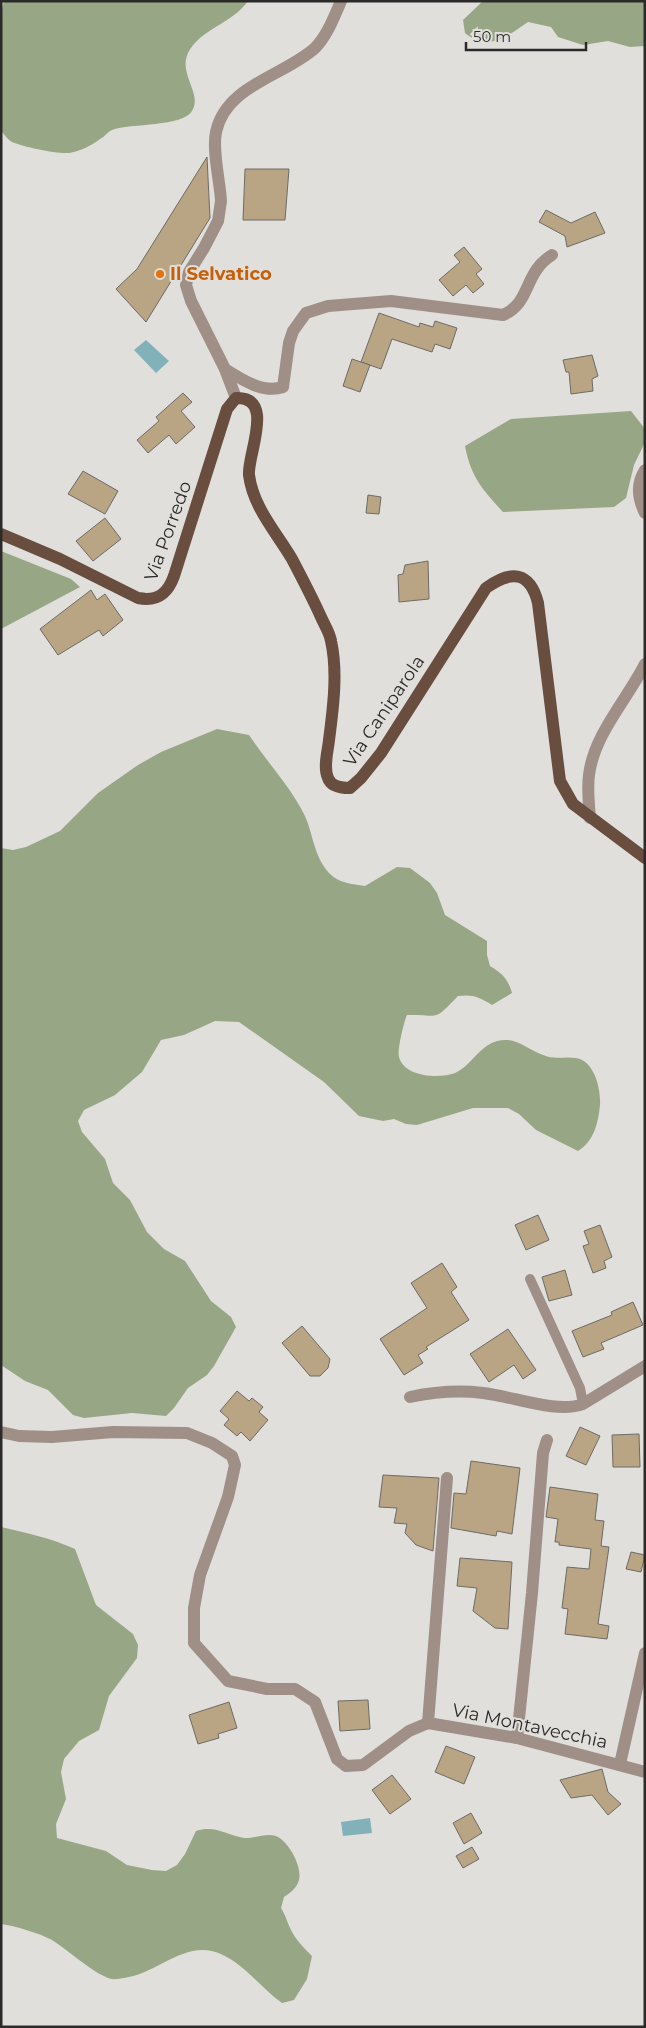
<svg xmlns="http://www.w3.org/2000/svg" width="646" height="2028" font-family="Montserrat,sans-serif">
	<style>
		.forest { fill: #97a684 }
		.water { fill: #82b1ba }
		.building { fill: #b9a483; stroke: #6d6b68 }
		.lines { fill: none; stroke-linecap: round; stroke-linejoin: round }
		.lane { stroke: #9f8f87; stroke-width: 10 }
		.street { stroke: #9f8f87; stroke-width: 12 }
		.primary { stroke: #694d3f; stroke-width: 12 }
		.food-dot { fill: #e8710a; stroke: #e1dfdc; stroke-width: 2 }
		.labels { text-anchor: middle; stroke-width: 4; stroke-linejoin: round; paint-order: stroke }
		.food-label { font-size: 18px; font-weight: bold; fill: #c56008; stroke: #e1dfdc; text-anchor: start }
		.street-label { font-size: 18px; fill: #2b2a29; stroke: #e1dfdc }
	</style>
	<rect width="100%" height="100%" fill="#e1dfdc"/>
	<g class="forest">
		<path d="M4,1H248C232,24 201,28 188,53C178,74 203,94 192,111C183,127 131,123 112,130C107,132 105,137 100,139C93,145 78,152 69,153C56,154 24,147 12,142C8,140 5,135 1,131V13Z"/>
		<path d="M483,1H645V46L630,47L608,41L583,45L558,37L551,27L528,22C507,36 489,52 465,33L463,20Z"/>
		<path d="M631,411L645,429V442L634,465L626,498L614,507L503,512C482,489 471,477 465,446L511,419Z"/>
		<path d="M1,551L71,579L80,587L1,629Z"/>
		<path d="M217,729L249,735C267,762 289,785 304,814C313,832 313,855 329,873C338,883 352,884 365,886L397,867L410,868L430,883L437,893L445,915L487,941V955L490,966C502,973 508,979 512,993L492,1005C480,997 472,994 458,996C432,1023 441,1014 407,1015C404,1021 397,1051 399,1057C404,1077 439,1079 455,1073C471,1066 478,1047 497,1041C516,1036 526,1049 543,1055C554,1060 565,1056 576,1058C595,1061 601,1090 600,1105C598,1124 594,1141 578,1151L536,1130L519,1114L508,1108H473L417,1125L406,1124L394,1119L383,1121L359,1116L324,1082L239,1022L215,1021L184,1035L161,1040L142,1072L115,1095L84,1110L78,1121L82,1132L105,1159L113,1183L130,1200L147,1232L164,1249L185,1261L211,1301L231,1317L236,1327L214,1366L207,1375L188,1388L174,1408L166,1416L132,1413L84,1418L73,1415L48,1390L25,1381L1,1365V848L13,850L26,847L60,831L98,793L138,765L161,752Z"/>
		<path d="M1,1527C27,1533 51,1538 75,1549L96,1605L133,1634L138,1645L137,1658L109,1696L99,1730L79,1741L64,1759L61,1772L66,1799L56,1824L57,1838L106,1851L127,1865L152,1870L166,1871L177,1865L185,1854L196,1831C216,1825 225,1835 244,1838C256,1839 270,1830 281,1839C291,1847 302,1867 299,1880C297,1888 290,1893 284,1897L281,1908C286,1916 287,1922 291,1930C296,1940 304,1948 312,1956L307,1979L294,2000L282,2003C262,1989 246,1966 223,1955C187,1937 158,1974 124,1978C121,1978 115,1980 112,1979C96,1976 67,1949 52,1940C39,1933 15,1926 1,1924Z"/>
	</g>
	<g class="water">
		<path d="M146,340L169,361L156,373L134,350Z"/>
		<path d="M370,1818L372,1833L343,1836L341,1822Z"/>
	</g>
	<g class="building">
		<path d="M207,157L210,218L146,322L116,289L137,269Z"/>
		<path d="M245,169H289L285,220H243Z"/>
		<path d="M546,210L571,223L595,212L605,233L567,247L565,236L539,222Z"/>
		<path d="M464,247L482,269L476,274L484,284L473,293L466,285L453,296L439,280L460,262L454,255Z"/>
		<path d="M379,313L419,327L420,323L433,327L435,321L457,328L450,349L435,344L432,352L392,339L381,369L361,362Z"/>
		<path d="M592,355L598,376L592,379L593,391L571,394L569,372H566L563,360Z"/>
		<path d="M352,359L370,365L360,392L343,386Z"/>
		<path d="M183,393L192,402L181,411L195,427L176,444L169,435L148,453L137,440L159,421L156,417Z"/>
		<path d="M83,471L118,491L105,514L68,494Z"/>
		<path d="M368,495L381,497L379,514L366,513Z"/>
		<path d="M105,518L121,539L93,561L76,541Z"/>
		<path d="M428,561L429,599L399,602L398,575L403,574L405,565Z"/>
		<path d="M91,590L97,600L105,594L123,620L103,636L99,630L58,655L40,629Z"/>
		<path d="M538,1215L549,1240L526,1250L515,1225Z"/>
		<path d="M600,1225L612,1257L604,1261L606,1268L593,1273L583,1246L589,1244L584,1231Z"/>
		<path d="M442,1263L457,1287L451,1292L469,1320L426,1347L428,1349L418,1355L423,1363L404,1375L380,1339L427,1308L411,1283Z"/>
		<path d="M565,1270L572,1295L549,1301L542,1277Z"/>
		<path d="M633,1302L643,1325L601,1343L604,1349L583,1357L572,1331L612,1315L611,1312Z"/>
		<path d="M302,1326L330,1359L328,1368L320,1376H310L282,1343Z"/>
		<path d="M508,1329L536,1370L523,1379L514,1365L489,1382L470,1354Z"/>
		<path d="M237,1391L249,1401L252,1398L263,1407L259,1412L268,1420L250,1441L241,1432L237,1436L224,1425L229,1419L220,1411Z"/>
		<path d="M580,1427L600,1436L586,1465L566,1456Z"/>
		<path d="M639,1434L640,1467H613L612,1435Z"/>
		<path d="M471,1461L520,1468L512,1534L497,1531L496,1536L451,1528L454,1493L466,1494Z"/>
		<path d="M383,1475L439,1478L433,1551L416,1545L405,1533L407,1524L394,1523L397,1508L379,1507Z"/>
		<path d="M550,1487L598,1494L595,1520L604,1521L601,1546L609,1547L598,1624L609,1626L607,1639L565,1634L568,1609L562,1608L567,1567L589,1569L591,1549L559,1545V1542H555L558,1519L546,1517Z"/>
		<path d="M631,1552L645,1555L641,1572L626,1569Z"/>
		<path d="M460,1558L512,1562L508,1629L495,1628L473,1611L477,1588L457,1586Z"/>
		<path d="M368,1700L370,1729L340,1731L338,1701Z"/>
		<path d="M229,1702L237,1728L218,1734L219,1738L198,1744L189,1715Z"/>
		<path d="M446,1746L475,1757L464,1784L435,1772Z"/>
		<path d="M602,1769L608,1792L621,1804L608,1815L592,1795L571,1798L560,1780Z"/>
		<path d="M392,1775L411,1799L390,1814L372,1790Z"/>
		<path d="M471,1813L482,1833L464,1844L453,1823Z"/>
		<path d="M472,1847L479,1859L463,1868L456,1856Z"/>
	</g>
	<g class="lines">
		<path class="lane" d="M530,1279L580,1388L583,1404"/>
		<g class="street">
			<path d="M225,369C241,379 263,394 283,387L289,343L293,331L306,313L328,306L391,301L503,315C532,302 523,273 552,255"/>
			<path d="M236,398L225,369L191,301L186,285L189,272L204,248L218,221L221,201C220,181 212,151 216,132C226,85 284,76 315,48C327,36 334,17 341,1"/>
			<path d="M645,470C636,484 638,499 645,513"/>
			<path d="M590,818C589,804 587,789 589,775C594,734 627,700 645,664"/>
			<path d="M410,1397C434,1392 458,1390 483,1393C512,1396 557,1414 583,1404L645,1366"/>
			<path d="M1,1432L19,1436L52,1437L113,1432L187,1433L212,1443L232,1456L235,1465L228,1497L200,1575L194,1608V1643L228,1681L267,1689H295L315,1702L337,1759L346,1766L363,1765L409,1731L428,1723L517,1738L645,1772"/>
			<path d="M428,1723L447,1478"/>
			<path d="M517,1738L532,1593L543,1453L547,1440"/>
			<path d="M620,1764L645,1653"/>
		</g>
		<path class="primary" d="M1,534L60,559L138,598C158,602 168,593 174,576L227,409L236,398C276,397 247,455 249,475C253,507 276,532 292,559C302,578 312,597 321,617C324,624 330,633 331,641C338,672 333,709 329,740C328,751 323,767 328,778C331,787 342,788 350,788L361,778L381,753L486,588C511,570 530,571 538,603L560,781L573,804L645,858"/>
	</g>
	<circle class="food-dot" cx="160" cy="274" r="5"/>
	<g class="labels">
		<g class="food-label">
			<text x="170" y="280">Il Selvatico</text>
		</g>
		<g class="street-label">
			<text transform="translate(168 531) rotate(-70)" y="6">Via Porredo</text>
			<text transform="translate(384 711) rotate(-56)" y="6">Via Caniparola</text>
			<text transform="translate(530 1726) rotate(12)" y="6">Via Montavecchia</text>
		</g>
	</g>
	<rect width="646" height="2028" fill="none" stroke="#2b2a29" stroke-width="5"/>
	<path d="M466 42v8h120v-8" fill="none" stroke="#2b2a29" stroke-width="2.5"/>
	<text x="473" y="42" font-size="15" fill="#2b2a29" stroke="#e1dfdc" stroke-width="4" paint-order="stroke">50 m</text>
</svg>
